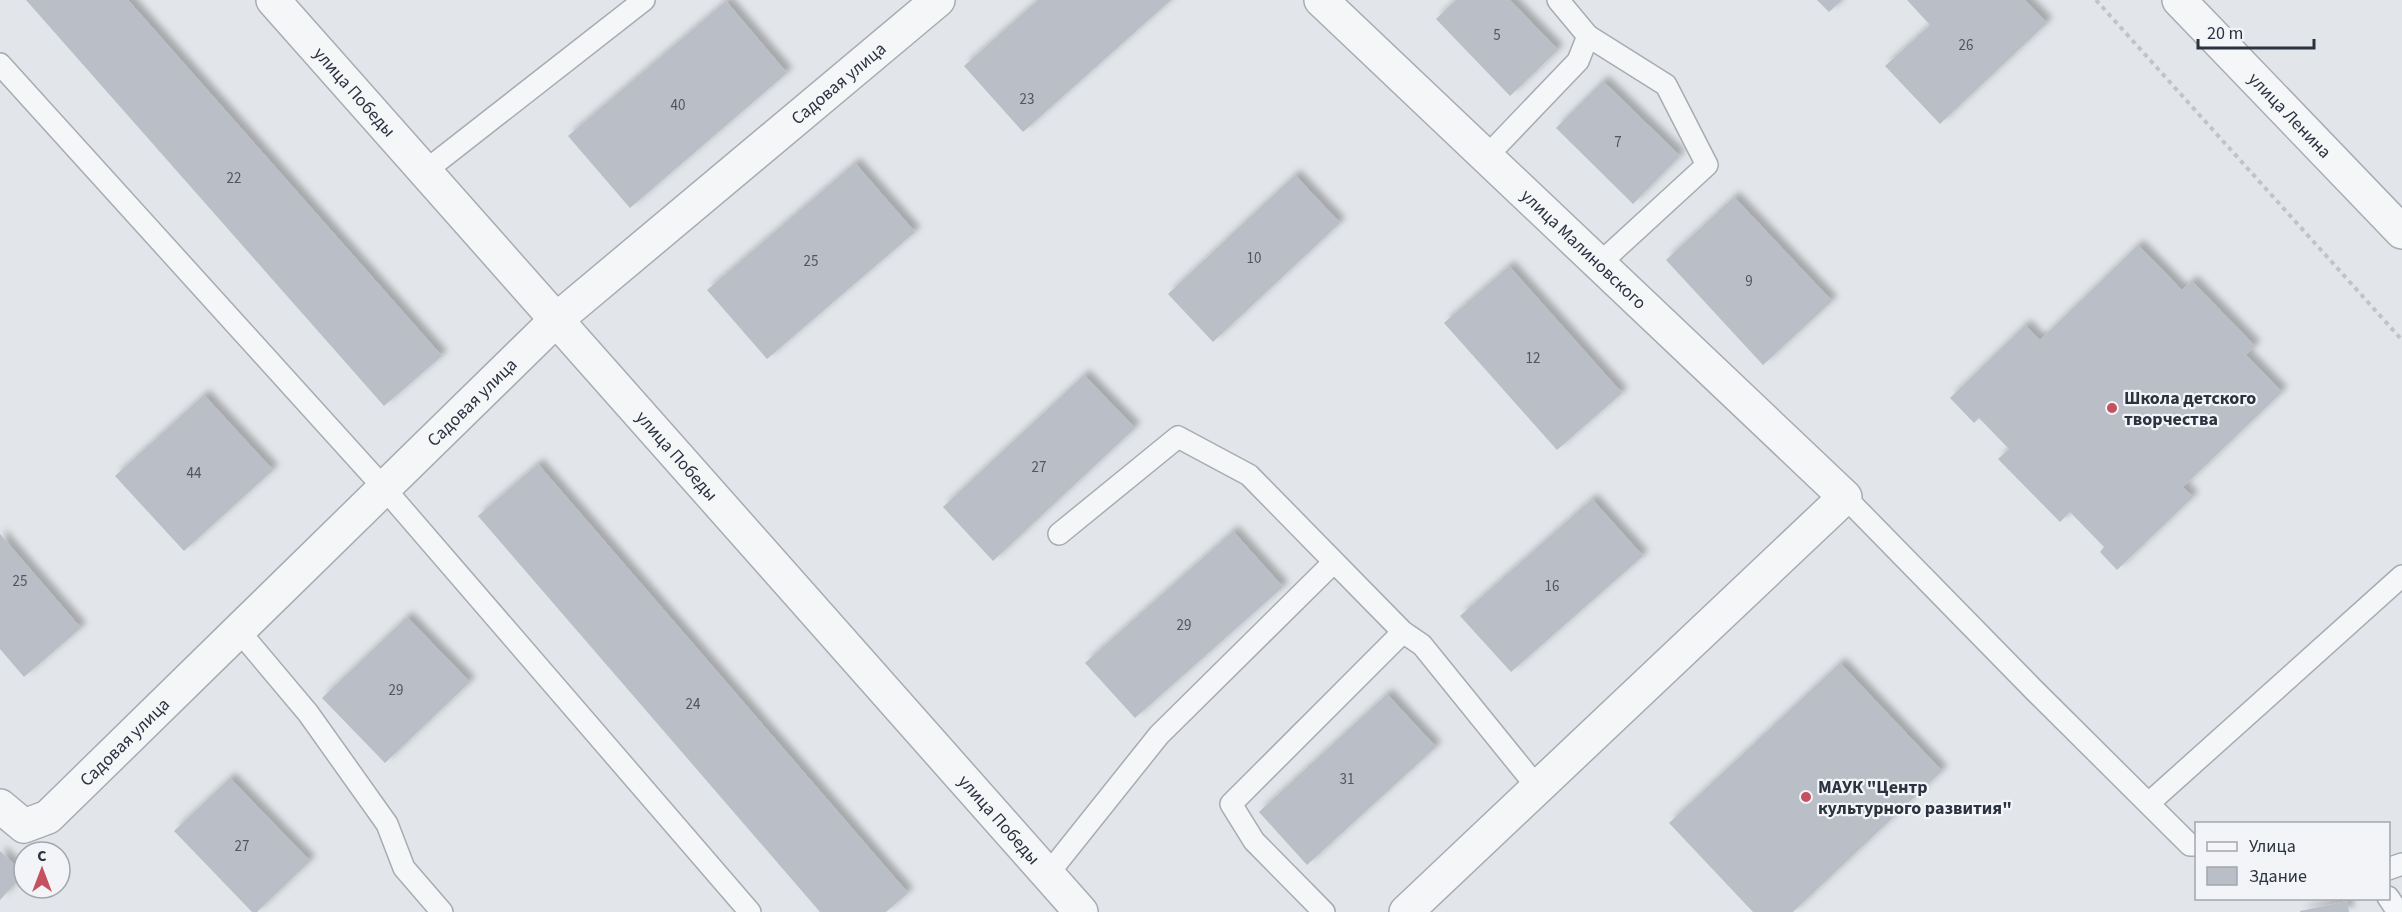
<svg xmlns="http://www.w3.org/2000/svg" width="2402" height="912" font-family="'Source Sans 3',sans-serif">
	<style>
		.building { fill: #babec6; filter: url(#shadow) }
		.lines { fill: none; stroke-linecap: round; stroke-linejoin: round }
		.service-casing { stroke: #a7acb3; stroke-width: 24 }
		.minor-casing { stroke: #a7acb3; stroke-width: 36 }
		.tertiary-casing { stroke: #a7acb3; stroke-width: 36 }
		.path { stroke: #c0c3c8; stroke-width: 4; stroke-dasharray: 4.5 4.5; stroke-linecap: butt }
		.service { stroke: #f5f6f8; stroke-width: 21 }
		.minor { stroke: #f5f6f8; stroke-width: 33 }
		.tertiary { stroke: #f5f6f8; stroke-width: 33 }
		.poi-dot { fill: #c55160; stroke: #f2f4f7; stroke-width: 2 }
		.labels { text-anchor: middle; stroke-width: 4.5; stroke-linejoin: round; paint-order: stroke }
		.number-label { font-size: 15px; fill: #4f5562 }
		.street-label { font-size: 18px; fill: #2b3240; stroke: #f2f4f7 }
		.poi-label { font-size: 18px; font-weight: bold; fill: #2b3240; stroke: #f2f4f7; text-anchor: start }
	</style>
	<defs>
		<filter id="shadow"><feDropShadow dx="5.5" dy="-5.5" stdDeviation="3" flood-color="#0004"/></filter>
	</defs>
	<rect width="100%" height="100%" fill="#e2e5e9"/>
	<g class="building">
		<path d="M26,0H128L442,356L384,406Z"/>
		<path d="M1038,0H1171L1023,132L964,66Z"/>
		<path d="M1456,0H1510L1558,50L1510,96L1436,19Z"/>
		<path d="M1817,0H1842L1829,12Z"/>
		<path d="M1907,0H2025L2047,23L1940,124L1885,66L1930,25Z"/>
		<path d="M726,1L787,73L630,208L568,136Z"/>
		<path d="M1603,81L1680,156L1633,204L1556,128Z"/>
		<path d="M855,163L915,232L767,359L707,290Z"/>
		<path d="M1295,175L1340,223L1213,342L1168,294Z"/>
		<path d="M1734,197L1832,301L1763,365L1666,260Z"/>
		<path d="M2138,245L2182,290L2192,281L2255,346L2246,355L2282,392L2183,487L2193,497L2117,570L2100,552L2104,547L2070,512L2060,522L1998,459L2009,449L1979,418L1974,423L1950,398L2025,325L2040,340Z"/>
		<path d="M1509,266L1622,393L1557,450L1444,323Z"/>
		<path d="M1084,375L1135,428L993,561L943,507Z"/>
		<path d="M204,395L273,470L184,551L115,476Z"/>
		<path d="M538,464L908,893L886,912H820L478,516Z"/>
		<path d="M1592,499L1643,556L1511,672L1460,616Z"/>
		<path d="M1233,531L1283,587L1135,718L1085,663Z"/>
		<path d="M0,534L81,628L24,677L0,649Z"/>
		<path d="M407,617L470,682L385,763L322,698Z"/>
		<path d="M1840,663L1942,771L1793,912H1753L1669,823Z"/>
		<path d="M1387,694L1436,747L1307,865L1259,812Z"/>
		<path d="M230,778L310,861L257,912H252L174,831Z"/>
		<path d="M0,851L24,874L0,900Z"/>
		<path d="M2347,901L2349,912H2300V911Z"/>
	</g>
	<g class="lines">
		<g class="service-casing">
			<g id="service">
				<path d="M1588,36L1666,85L1707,165L1598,265"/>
				<path d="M0,64L384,488L750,912"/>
				<path d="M1487,156L1578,61L1588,36L1558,0"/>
				<path d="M424,172L644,0"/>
				<path d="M1845,497L2033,689L2190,845H2196"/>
				<path d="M1059,534L1178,437L1249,475L1403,632L1422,645L1537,787"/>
				<path d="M239,631L308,713L387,824L404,868L442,912"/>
				<path d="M2149,803L2402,576"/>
				<path d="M2388,869L2402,864"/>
				<path d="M1048,874L1159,735L1333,563"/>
				<path d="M2388,897L2398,912"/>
				<path d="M1324,912L1254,841L1231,804L1403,632"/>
			</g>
		</g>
		<g class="minor-casing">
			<g id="minor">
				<path id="s1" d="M273,0L1081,912"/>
				<path id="s2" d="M1321,0L1845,497L1406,912"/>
				<path id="s3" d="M0,806L24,826L48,817L556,320L938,0"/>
			</g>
		</g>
		<g class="tertiary-casing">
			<g id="tertiary">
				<path id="s4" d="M2179,0L2402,232"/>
			</g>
		</g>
		<path class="path" d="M2096,0L2402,340"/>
		<use href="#service" class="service"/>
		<use href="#minor" class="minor"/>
		<use href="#tertiary" class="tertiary"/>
	</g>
	<g class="poi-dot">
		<circle cx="2112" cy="408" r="6"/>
		<circle cx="1806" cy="797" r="6"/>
	</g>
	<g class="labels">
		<g class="number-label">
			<text x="1497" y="40">5</text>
			<text x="1966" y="50">26</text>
			<text x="1027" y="104">23</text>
			<text x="678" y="110">40</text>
			<text x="1618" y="147">7</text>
			<text x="234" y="183">22</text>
			<text x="1254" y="263">10</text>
			<text x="811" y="266">25</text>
			<text x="1749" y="286">9</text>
			<text x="1533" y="363">12</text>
			<text x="1039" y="472">27</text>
			<text x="194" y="478">44</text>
			<text x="20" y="586">25</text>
			<text x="1552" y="591">16</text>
			<text x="1184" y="630">29</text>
			<text x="396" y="695">29</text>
			<text x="693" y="709">24</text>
			<text x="1347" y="784">31</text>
			<text x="242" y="851">27</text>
		</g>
		<g class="street-label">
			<text dy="6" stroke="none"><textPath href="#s3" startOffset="1136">Садовая улица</textPath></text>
			<text dy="6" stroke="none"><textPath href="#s1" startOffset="123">улица Победы</textPath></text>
			<text dy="6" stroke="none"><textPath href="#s4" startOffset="160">улица Ленина</textPath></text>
			<text dy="6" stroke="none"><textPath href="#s2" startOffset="362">улица Малиновского</textPath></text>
			<text dy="6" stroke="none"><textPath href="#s3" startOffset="650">Садовая улица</textPath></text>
			<text dy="6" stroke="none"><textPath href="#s1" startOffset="609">улица Победы</textPath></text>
			<text dy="6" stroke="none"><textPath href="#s3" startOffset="164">Садовая улица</textPath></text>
			<text dy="6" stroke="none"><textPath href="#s1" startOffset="1095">улица Победы</textPath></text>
		</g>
		<g class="poi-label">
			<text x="2124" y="404">Школа детского<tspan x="2124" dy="21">творчества</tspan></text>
			<text x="1818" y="793">МАУК "Центр<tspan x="1818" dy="21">культурного развития"</tspan></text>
		</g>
	</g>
	<rect x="2195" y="822" width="195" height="78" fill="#f2f4f7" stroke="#a2a6ae" stroke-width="1.5"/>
	<rect x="2207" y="842" width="30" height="9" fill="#f5f6f8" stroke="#a2a6ae" stroke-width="1.5"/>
	<text x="2249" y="852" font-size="18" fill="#2b3240">Улица</text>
	<rect x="2207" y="867" width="30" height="18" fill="#babec6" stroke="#a2a6ae" stroke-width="1.5"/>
	<text x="2249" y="882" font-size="18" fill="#2b3240">Здание</text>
	<g transform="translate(42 870)"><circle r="28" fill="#f2f4f7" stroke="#a2a6ae" stroke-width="1.5"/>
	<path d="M0-4.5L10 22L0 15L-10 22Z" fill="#c55160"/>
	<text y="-9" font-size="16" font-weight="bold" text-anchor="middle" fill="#2b3240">С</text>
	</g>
	<path d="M2198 39v9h116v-9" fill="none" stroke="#2b3240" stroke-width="3"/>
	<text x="2207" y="39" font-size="18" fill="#2b3240" stroke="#f2f4f7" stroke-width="4.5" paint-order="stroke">20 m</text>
</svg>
